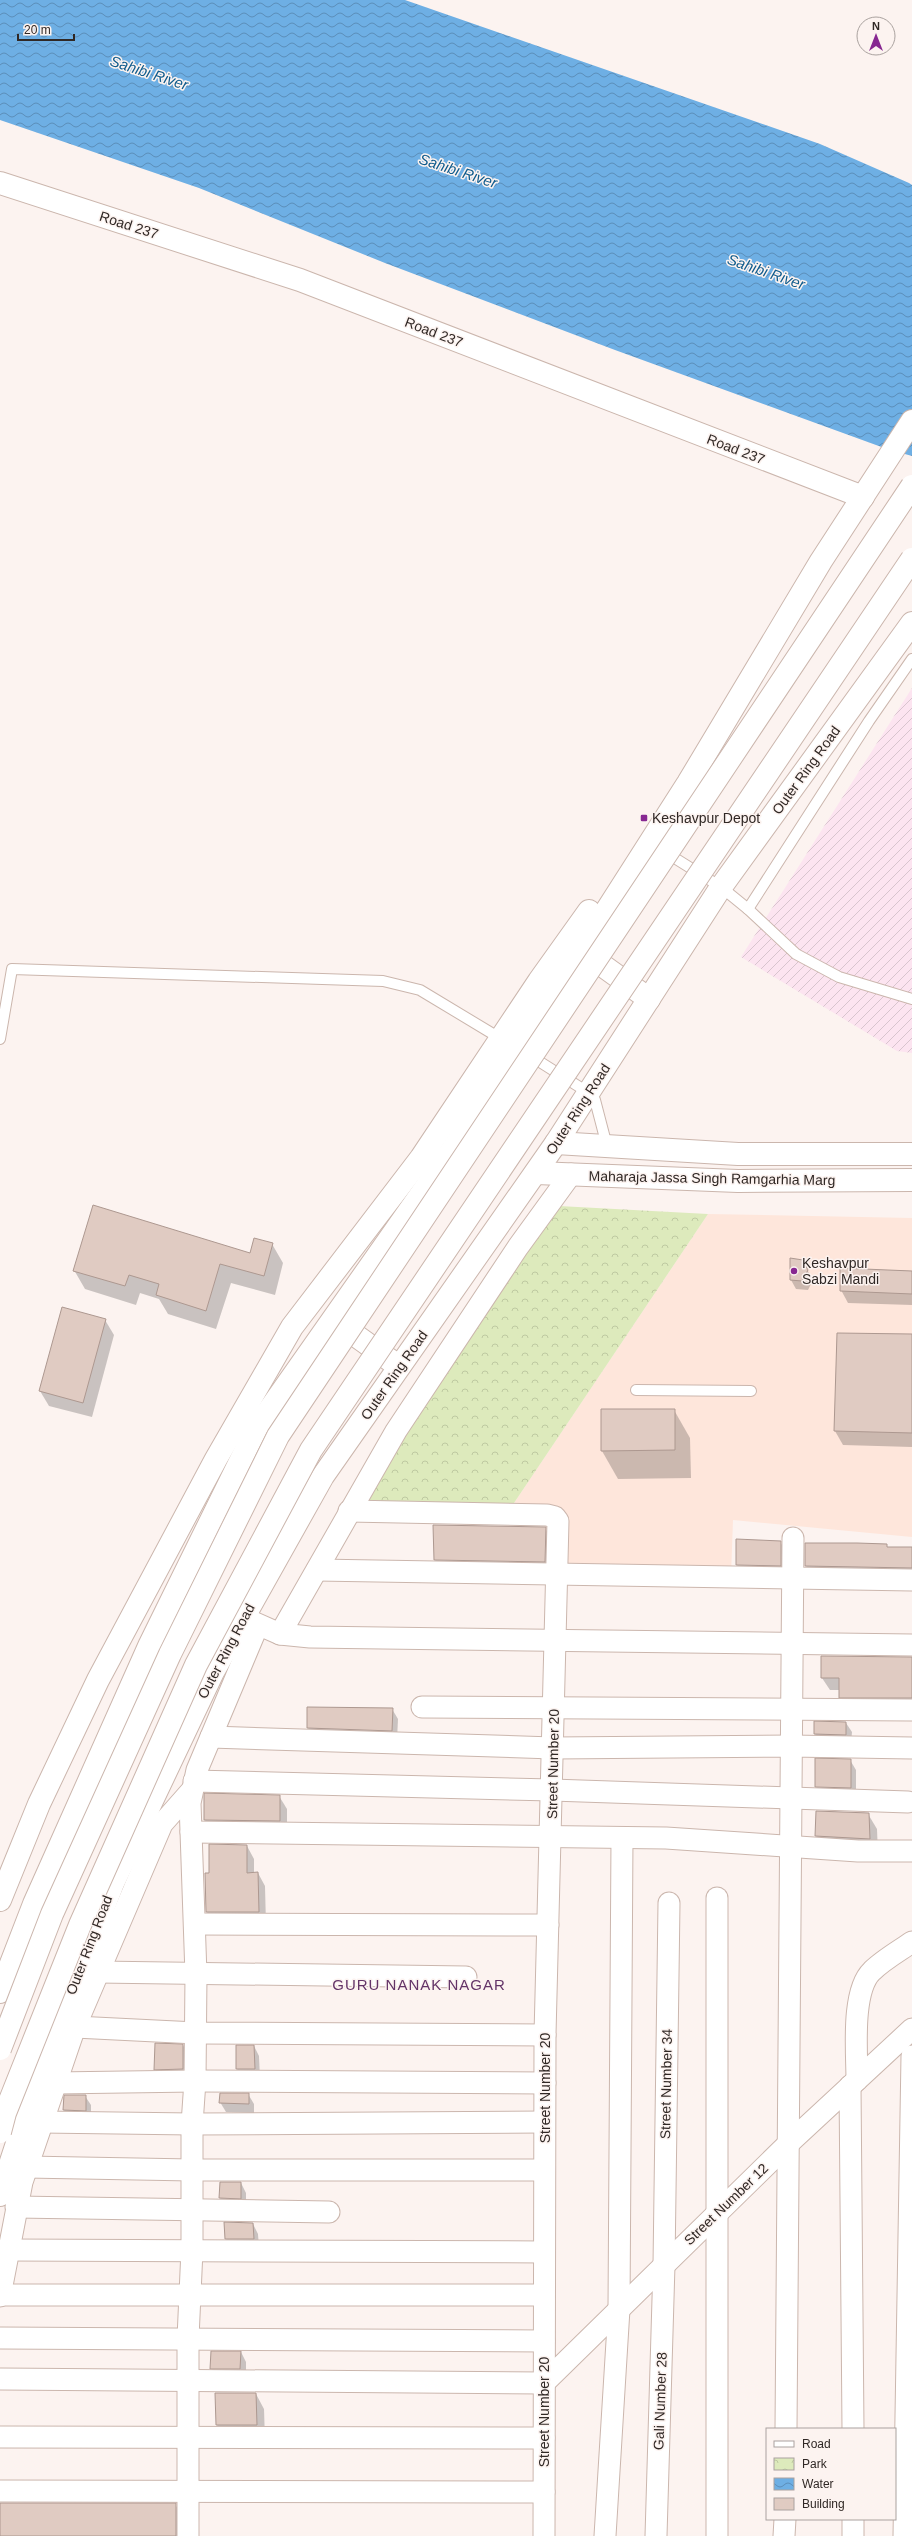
<svg xmlns="http://www.w3.org/2000/svg" width="912" height="2536" font-family="Helvetica,sans-serif">
	<style>
		.commercial { fill: #fee6db }
		.industrial { fill: url(#industrial-furrows) }
		.park { fill: url(#park-crowns) }
		.water { fill: url(#water-waves) }
		.shadow { fill: #0003 }
		.building { fill: #e0cbc2; stroke: #ad9890 }
		.lines { fill: none; stroke-linecap: round; stroke-linejoin: round }
		.lane-casing { stroke: #cbb6ad; stroke-width: 12 }
		.street-casing { stroke: #cbb6ad; stroke-width: 23 }
		.secondary-casing { stroke: #cbb6ad; stroke-width: 24 }
		.lane { stroke: #fff; stroke-width: 10 }
		.street { stroke: #fff; stroke-width: 21 }
		.secondary { stroke: #fff; stroke-width: 22 }
		.primary-bridge-casing { stroke: #cbb6ad; stroke-width: 24; stroke-linecap: butt }
		.primary-bridge { stroke: #fff; stroke-width: 22 }
		.poi-dot { fill: #872791; stroke: #fcf3f0; stroke-width: 1.5 }
		.labels { text-anchor: middle; stroke-width: 3; stroke-linejoin: round; paint-order: stroke }
		.street-label { font-size: 14px; fill: #302825; stroke: #fcf3f0 }
		.poi-label { font-size: 14px; fill: #302825; stroke: #fcf3f0; text-anchor: start }
		.water-label { font-size: 15px; font-style: italic; fill: #105c8d; stroke: #fcf3f0 }
		.neighbourhood-label { font-size: 15px; letter-spacing: 1px; fill: #633468; stroke: #fcf3f0 }
	</style>
	<defs>
		<pattern id="industrial-furrows" width="10" height="10" patternUnits="userSpaceOnUse"><rect width="10" height="10" fill="#fce4f0"/><path d="M-1 1l2-2M0 10L10 0M9 11l2-2" fill="none" stroke="#d8c4ce"/></pattern>
		<pattern id="park-crowns" width="20" height="18" patternUnits="userSpaceOnUse"><rect width="20" height="18" fill="#ddeabc"/><path d="M2 6a3 3 0 1 1 6 0M12 15a3 3 0 1 1 6 0" fill="none" stroke="#bec9a1"/></pattern>
		<pattern id="water-waves" width="16" height="10" patternUnits="userSpaceOnUse"><rect width="16" height="10" fill="#6eafe4"/><path d="M0 5q4-4 8 0t8 0" fill="none" stroke="#5b8eb9"/></pattern>
	</defs>
	<rect width="100%" height="100%" fill="#fcf3f0"/>
	<path class="commercial" d="M708,1214L912,1218V1537L733,1520L731,1576L559,1573V1510L510,1509Z"/>
	<path class="industrial" d="M912,688V1053L897,1051L741,957Z"/>
	<path class="park" d="M559,1206L708,1214L510,1509L359,1500Z"/>
	<path class="water" d="M0,0H405L820,144L909,183L912,185V456L887,449L615,350L385,263L199,188L0,120Z"/>
	<g class="shadow">
		<path d="M272,1244L283,1263L275,1295L231,1283L216,1329L168,1314L159,1299L140,1293L136,1305L85,1289L74,1270L251,1254Z"/>
		<path d="M802,1261L813,1280L808,1290L796,1289L791,1280Z"/>
		<path d="M841,1269L912,1271V1305L848,1303L841,1290Z"/>
		<path d="M105,1320L114,1335L92,1417L49,1406L40,1391Z"/>
		<path d="M912,1337V1447L843,1445L835,1431Z"/>
		<path d="M674,1410L690,1438L691,1478L618,1479L602,1451Z"/>
		<path d="M545,1528L554,1543L553,1576L443,1575L435,1560Z"/>
		<path d="M780,1542L789,1556V1580H745L737,1565Z"/>
		<path d="M886,1545L888,1548H912V1580L813,1578L806,1566Z"/>
		<path d="M912,1658V1710H847L840,1697V1690H830L822,1678Z"/>
		<path d="M392,1709L398,1719L397,1740L314,1738L308,1728Z"/>
		<path d="M815,1722L846,1723L852,1732L851,1744H821L815,1734Z"/>
		<path d="M850,1760L856,1770V1798L822,1796L816,1787Z"/>
		<path d="M279,1796L287,1809V1834L212,1833L205,1820Z"/>
		<path d="M868,1814L877,1829L878,1854L825,1851L816,1836Z"/>
		<path d="M247,1846L254,1859V1873H258L265,1886L266,1925H214L207,1912L210,1874Z"/>
		<path d="M183,2045L188,2055V2079H161L155,2069Z"/>
		<path d="M254,2046L259,2056L260,2079H243L237,2069Z"/>
		<path d="M248,2094L254,2104V2113L226,2112L220,2102Z"/>
		<path d="M65,2096H85L91,2105V2120H69L64,2110Z"/>
		<path d="M241,2183L246,2193V2208H226L220,2198Z"/>
		<path d="M253,2224L258,2234L259,2248H232L226,2239Z"/>
		<path d="M241,2352L246,2362V2378H217L211,2368Z"/>
		<path d="M216,2394H256L264,2409L265,2440H225L217,2425Z"/>
		<path d="M0,2504H175L183,2518V2536H0Z"/>
	</g>
	<g class="building">
		<path d="M93,1205L250,1253L254,1238L273,1243L264,1276L220,1264L206,1311L156,1295L159,1284L129,1275L125,1286L73,1271Z"/>
		<path d="M790,1258L803,1260L808,1270L802,1281L790,1280Z"/>
		<path d="M840,1268L912,1271V1294L840,1291Z"/>
		<path d="M62,1307L106,1319L83,1403L39,1391Z"/>
		<path d="M837,1333L912,1334V1433L834,1431Z"/>
		<path d="M601,1409H675V1450L601,1451Z"/>
		<path d="M433,1525L546,1527L545,1562L434,1560Z"/>
		<path d="M736,1539L781,1541V1566L736,1565Z"/>
		<path d="M805,1543H857L887,1544V1547H912V1568L805,1566Z"/>
		<path d="M821,1656L912,1657V1698H839V1678H821Z"/>
		<path d="M307,1707L393,1708L392,1731L307,1728Z"/>
		<path d="M814,1721L846,1722V1735L814,1734Z"/>
		<path d="M815,1758L851,1759V1788L815,1787Z"/>
		<path d="M204,1793L280,1795V1821L204,1820Z"/>
		<path d="M816,1811L869,1813L870,1839L815,1836Z"/>
		<path d="M209,1844L247,1845V1873L258,1872L259,1912H206L205,1873H209Z"/>
		<path d="M155,2043L183,2044V2069L154,2070Z"/>
		<path d="M236,2045H254L255,2069H236Z"/>
		<path d="M220,2093H249V2104L219,2103Z"/>
		<path d="M64,2095H86V2111L63,2110Z"/>
		<path d="M220,2182H241V2199L219,2198Z"/>
		<path d="M224,2222L253,2223L254,2239H225Z"/>
		<path d="M211,2351H241L240,2369H210Z"/>
		<path d="M215,2393H256L257,2425H216Z"/>
		<rect x="0" y="2503" width="176" height="33"/>
	</g>
	<g class="lines">
		<g class="lane-casing">
			<g id="lane">
				<path d="M665,852L721,887L748,909L869,721L912,659"/>
				<path d="M748,909L796,954L839,977L912,999"/>
				<path d="M0,1039L12,969L383,981L420,990L503,1040"/>
				<path d="M529,1055L589,1093L595,1100L607,1146"/>
				<path d="M636,1390L751,1391"/>
			</g>
		</g>
		<g class="street-casing">
			<g id="street">
				<path d="M349,1511L547,1515L555,1517L558,1521L545,2035L544,2536"/>
				<path d="M317,1570L912,1580"/>
				<path d="M246,1619L280,1634L310,1637L912,1645"/>
				<path d="M280,1634L396,1431L518,1247L571,1174"/>
				<path d="M422,1707L912,1710"/>
				<path d="M211,1737L553,1748L791,1746L912,1748"/>
				<path d="M194,1781L552,1790L908,1802"/>
				<path d="M191,1832L666,1838L858,1851H912"/>
				<path d="M195,1924L548,1925"/>
				<path d="M98,1972L466,1977"/>
				<path d="M75,2027L196,2033L545,2035"/>
				<path d="M857,2080C857,2053 851,1991 872,1971C883,1960 899,1951 912,1942"/>
				<path d="M55,2083L195,2081L545,2083"/>
				<path d="M850,2086L853,2429"/>
				<path d="M41,2122L192,2124L544,2122"/>
				<path d="M26,2167L192,2170H544"/>
				<path d="M16,2207L329,2212"/>
				<path d="M8,2250L544,2252"/>
				<path d="M0,2295H544"/>
				<path d="M0,2296L22,2182L75,2027L162,1824L192,1790"/>
				<path d="M0,2338L544,2341"/>
				<path d="M0,2379L544,2383"/>
				<path d="M544,2383L789,2143L912,2029"/>
				<path d="M786,2429L793,1538"/>
				<path d="M0,2437L544,2438"/>
				<path d="M0,2491L544,2492"/>
				<path d="M853,2519V2536"/>
				<path d="M188,2536V2338L192,2250V2124L195,2081L196,1975L190,1803L197,1770L258,1625"/>
				<path d="M605,2536L619,2309L622,1838"/>
				<path d="M656,2536L664,2265L669,1903"/>
				<path d="M717,2536V1898"/>
				<path d="M784,2536L785,2519"/>
				<path d="M904,2536L912,2056"/>
			</g>
		</g>
		<g class="secondary-casing">
			<g id="secondary">
				<path d="M0,183L300,280L863,497"/>
				<path d="M581,950L649,999"/>
				<path d="M556,1143L738,1154H912"/>
				<path d="M536,1173L738,1181L912,1180"/>
				<path d="M334,1320L394,1363"/>
				<path d="M0,1900L39,1804L98,1680L216,1459L292,1327L421,1158L539,981L589,911"/>
				<path d="M0,1992L34,1904L150,1644L257,1427L452,1150L518,1049L688,783L821,561L912,421"/>
				<path d="M0,2195L47,2052L113,1883L213,1672L323,1476L556,1143L721,887L912,623"/>
			</g>
		</g>
		<use href="#lane" class="lane"/>
		<use href="#street" class="street"/>
		<use href="#secondary" class="secondary"/>
		<g class="primary-bridge-casing">
			<g id="primary-bridge">
				<path d="M0,2049L52,1914L170,1654L278,1436L912,486"/>
				<path d="M0,2132L5,2113L80,1925L196,1665L311,1450L912,559"/>
			</g>
		</g>
		<use href="#primary-bridge" class="primary-bridge"/>
	</g>
	<g class="poi-dot">
		<rect x="640" y="814" width="8" height="8" rx="2"/>
		<circle cx="794" cy="1271" r="4"/>
	</g>
	<g class="labels">
		<g class="street-label">
			<text transform="translate(129 225) rotate(18)" y="5">Road 237</text>
			<text transform="translate(434 332) rotate(21)" y="5">Road 237</text>
			<text transform="translate(736 449) rotate(21)" y="5">Road 237</text>
			<text transform="translate(806 770) rotate(-54)" y="5">Outer Ring Road</text>
			<text transform="translate(578 1109) rotate(-57)" y="5">Outer Ring Road</text>
			<text transform="translate(712 1178) rotate(1)" y="5">Maharaja Jassa Singh Ramgarhia Marg</text>
			<text transform="translate(394 1375) rotate(-55)" y="5">Outer Ring Road</text>
			<text transform="translate(226 1651) rotate(-62)" y="5">Outer Ring Road</text>
			<text transform="translate(553 1764) rotate(-89)" y="5">Street Number 20</text>
			<text transform="translate(89 1945) rotate(-69)" y="5">Outer Ring Road</text>
			<text transform="translate(666 2084) rotate(-89)" y="5">Street Number 34</text>
			<text transform="translate(545 2088) rotate(-90)" y="5">Street Number 20</text>
			<text transform="translate(726 2204) rotate(-44)" y="5">Street Number 12</text>
			<text transform="translate(660 2401) rotate(-88)" y="5">Gali Number 28</text>
			<text transform="translate(544 2412) rotate(-90)" y="5">Street Number 20</text>
		</g>
		<g class="poi-label">
			<text x="652" y="823">Keshavpur Depot</text>
			<text x="802" y="1268">Keshavpur<tspan x="802" dy="16">Sabzi Mandi</tspan></text>
		</g>
		<g class="water-label">
			<text transform="translate(149 73) rotate(18)" y="5">Sahibi River</text>
			<text transform="translate(458 171) rotate(18)" y="5">Sahibi River</text>
			<text transform="translate(766 272) rotate(19)" y="5">Sahibi River</text>
		</g>
		<g class="neighbourhood-label">
			<text x="419" y="1990">GURU NANAK NAGAR</text>
		</g>
	</g>
	<rect x="766" y="2428" width="130" height="92" fill="#fcf3f0" stroke="#aaa29f"/>
	<rect x="774" y="2441" width="20" height="6" fill="#ffffff" stroke="#aaa29f"/>
	<text x="802" y="2448" font-size="12" fill="#302825">Road</text>
	<rect x="774" y="2458" width="20" height="12" fill="url(#park-crowns)" stroke="#aaa29f"/>
	<text x="802" y="2468" font-size="12" fill="#302825">Park</text>
	<rect x="774" y="2478" width="20" height="12" fill="url(#water-waves)" stroke="#aaa29f"/>
	<text x="802" y="2488" font-size="12" fill="#302825">Water</text>
	<rect x="774" y="2498" width="20" height="12" fill="#e0cbc2" stroke="#aaa29f"/>
	<text x="802" y="2508" font-size="12" fill="#302825">Building</text>
	<g transform="translate(876 36)"><circle r="19" fill="#fcf3f0" stroke="#aaa29f"/>
	<path d="M0-3L7 15L0 10L-7 15Z" fill="#872791"/>
	<text y="-6" font-size="11" font-weight="bold" text-anchor="middle" fill="#302825">N</text>
	</g>
	<path d="M18 34v6h56v-6" fill="none" stroke="#302825" stroke-width="2"/>
	<text x="24" y="34" font-size="12" fill="#302825" stroke="#fcf3f0" stroke-width="3" paint-order="stroke">20 m</text>
</svg>
